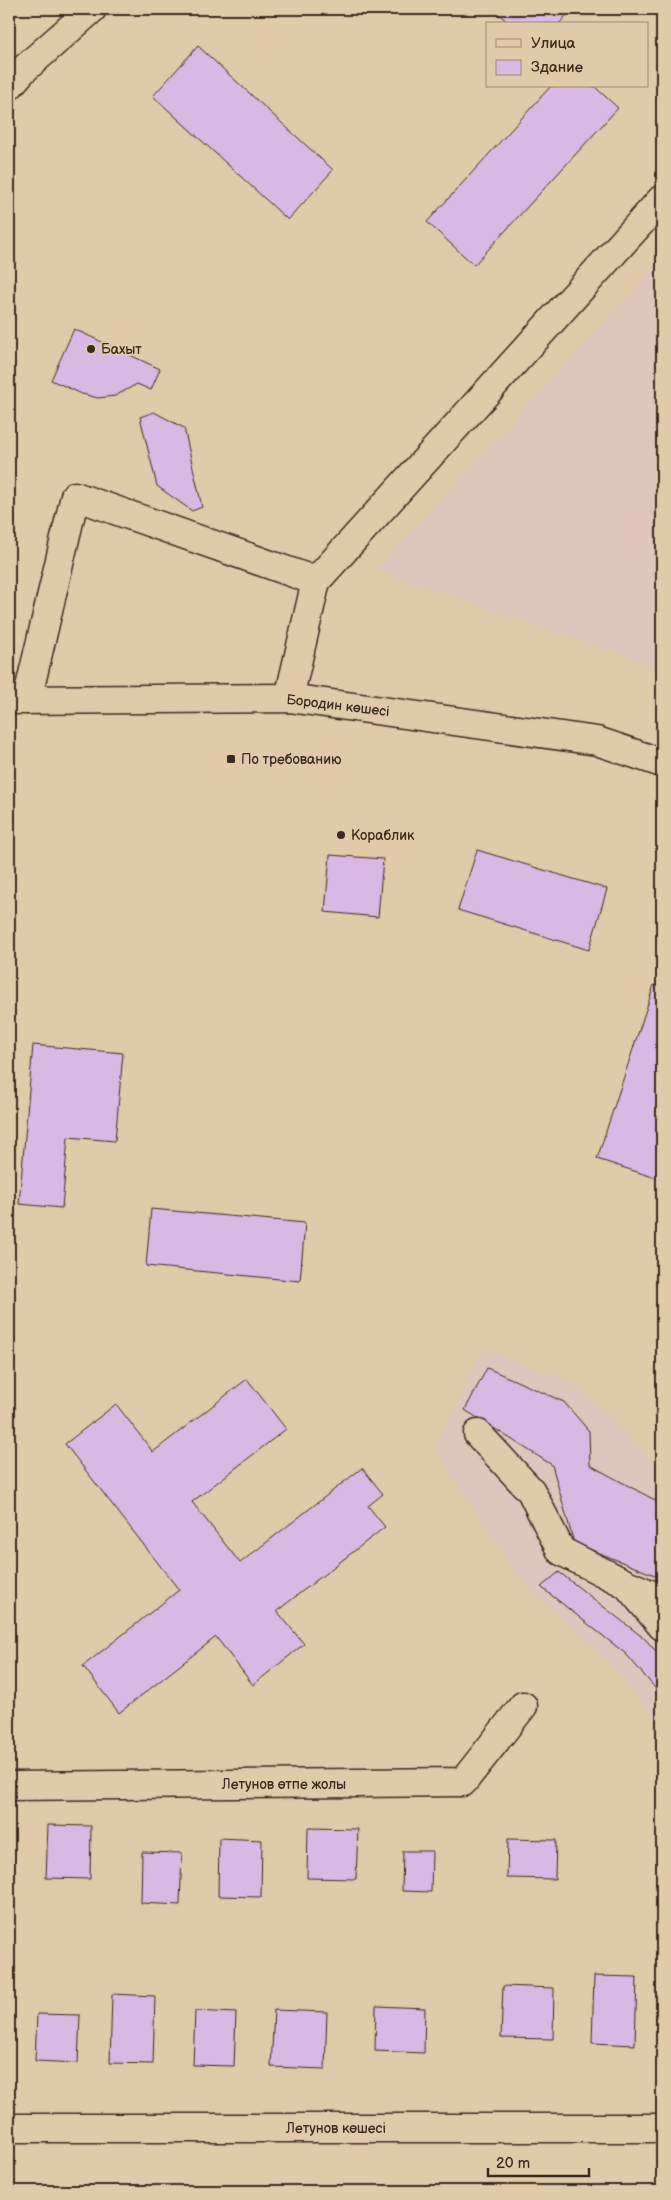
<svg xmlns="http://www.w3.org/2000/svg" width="671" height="2200" font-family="'Balsamiq Sans',sans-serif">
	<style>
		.built { fill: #dfc5bb }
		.building { fill: #dab8e3; stroke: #3b2a1e }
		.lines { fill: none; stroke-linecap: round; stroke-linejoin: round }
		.minor-casing { stroke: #3b2a1e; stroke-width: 31 }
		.minor { stroke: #e1caaa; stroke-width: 28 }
		.poi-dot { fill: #3b2a1e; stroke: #e1caaa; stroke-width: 2 }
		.labels { text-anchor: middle; stroke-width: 4; stroke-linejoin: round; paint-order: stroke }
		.poi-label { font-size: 14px; fill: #3b2a1e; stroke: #e1caaa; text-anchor: start }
		.street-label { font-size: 14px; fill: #3b2a1e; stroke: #e1caaa }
	</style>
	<rect width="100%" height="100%" fill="#e1caaa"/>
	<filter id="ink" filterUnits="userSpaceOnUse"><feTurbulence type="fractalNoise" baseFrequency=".02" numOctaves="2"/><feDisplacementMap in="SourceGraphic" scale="10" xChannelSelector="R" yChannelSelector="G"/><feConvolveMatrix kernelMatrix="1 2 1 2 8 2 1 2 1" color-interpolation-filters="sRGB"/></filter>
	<g filter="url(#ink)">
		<g class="built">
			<path d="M662,259V668L376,570Z"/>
			<path d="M483,1348L575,1383L662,1471V1725L598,1652L519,1577L435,1449Z"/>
		</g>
		<g class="building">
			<path d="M9,9H17L9,18Z"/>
			<path d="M493,9H572L559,24H510Z"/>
			<path d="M198,46L333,170L288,220L153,96Z"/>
			<path d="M551,86H594L618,108L474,265L427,222Z"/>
			<path d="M74,329L160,369L151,390L137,384L115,396L98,398L82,394L51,380Z"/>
			<path d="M154,412L184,428L202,507L192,511L157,486L140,417Z"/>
			<path d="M477,850L607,889L589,950L458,910Z"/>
			<path d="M330,855L383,859L378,917L325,912Z"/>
			<path d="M654,985L662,987V1180L597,1159Z"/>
			<path d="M33,1045L123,1053L115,1141L68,1137L62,1208L19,1204Z"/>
			<path d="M151,1209L305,1223L300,1281L146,1266Z"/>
			<path d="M487,1368L564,1402L589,1431L590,1465L662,1504V1578L574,1543L552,1465L465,1410Z"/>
			<path d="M247,1379L286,1429L192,1502L240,1563L362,1468L383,1494L368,1506L385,1527L277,1611L304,1644L253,1685L216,1637L119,1713L83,1666L179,1590L65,1444L116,1404L153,1452Z"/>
			<path d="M559,1572L645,1639L662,1658V1696L626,1654L541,1587Z"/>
			<path d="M48,1825L91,1826L90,1879L46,1878Z"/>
			<path d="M308,1828L358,1829L356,1879L307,1878Z"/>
			<path d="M219,1838L262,1840L261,1897L218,1896Z"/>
			<path d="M508,1839L556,1840L555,1879L507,1878Z"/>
			<path d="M403,1851H432L431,1892L402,1891Z"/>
			<path d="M142,1852L182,1853L180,1905L141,1903Z"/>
			<path d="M594,1976L637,1977L635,2045L592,2043Z"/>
			<path d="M503,1986L554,1988L553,2039L501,2038Z"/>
			<path d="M112,1994L155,1996L153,2064L110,2063Z"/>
			<path d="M376,2006L425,2008L424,2053L375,2051Z"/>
			<path d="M274,2010L327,2012L325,2069L271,2067Z"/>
			<path d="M195,2011L236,2013L234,2066L193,2065Z"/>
			<path d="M37,2014L80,2015L78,2063L35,2061Z"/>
		</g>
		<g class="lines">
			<g class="minor-casing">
				<g id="minor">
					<path d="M9,86L22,71L92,9"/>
					<path d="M289,698L316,581L662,199"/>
					<path d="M9,700L289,698L597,741L662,763"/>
					<path d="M27,700L75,496L316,581"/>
					<path d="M478,1434L531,1491L561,1551L626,1584L662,1599"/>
					<path d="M629,1587L662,1626"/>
					<path d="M9,1786L463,1782L523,1706"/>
					<path d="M9,2128H662"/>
				</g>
			</g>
			<use href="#minor" class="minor"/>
		</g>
	</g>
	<g class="poi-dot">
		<circle cx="91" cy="349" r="5"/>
		<rect x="226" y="754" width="10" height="10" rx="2.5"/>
		<circle cx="341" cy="835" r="5"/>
	</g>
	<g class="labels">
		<g class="poi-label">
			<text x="101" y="354">Бахыт</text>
			<text x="241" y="764">По требованию</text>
			<text x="351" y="840">Кораблик</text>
		</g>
		<g class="street-label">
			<text transform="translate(338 705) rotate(7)" y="5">Бородин көшесі</text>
			<text x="284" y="1789">Летунов өтпе жолы</text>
			<text x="336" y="2133">Летунов көшесі</text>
		</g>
	</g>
	<rect width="671" height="2200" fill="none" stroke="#e1caaa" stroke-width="30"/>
	<rect x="15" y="15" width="641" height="2170" fill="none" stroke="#3b2a1e" stroke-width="2" filter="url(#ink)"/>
	<rect x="486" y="22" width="162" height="65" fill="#e1caaa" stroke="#9f8a72"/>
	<rect x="496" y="39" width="25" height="8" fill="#e1caaa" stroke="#9f8a72"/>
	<text x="531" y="48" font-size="15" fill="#3b2a1e">Улица</text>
	<rect x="496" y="60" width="25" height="15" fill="#dab8e3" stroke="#9f8a72"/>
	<text x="531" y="72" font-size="15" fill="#3b2a1e">Здание</text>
	<path d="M488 2168v8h101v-8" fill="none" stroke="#3b2a1e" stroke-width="2.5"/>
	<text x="496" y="2168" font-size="15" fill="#3b2a1e" stroke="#e1caaa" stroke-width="4" paint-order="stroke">20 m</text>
</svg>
